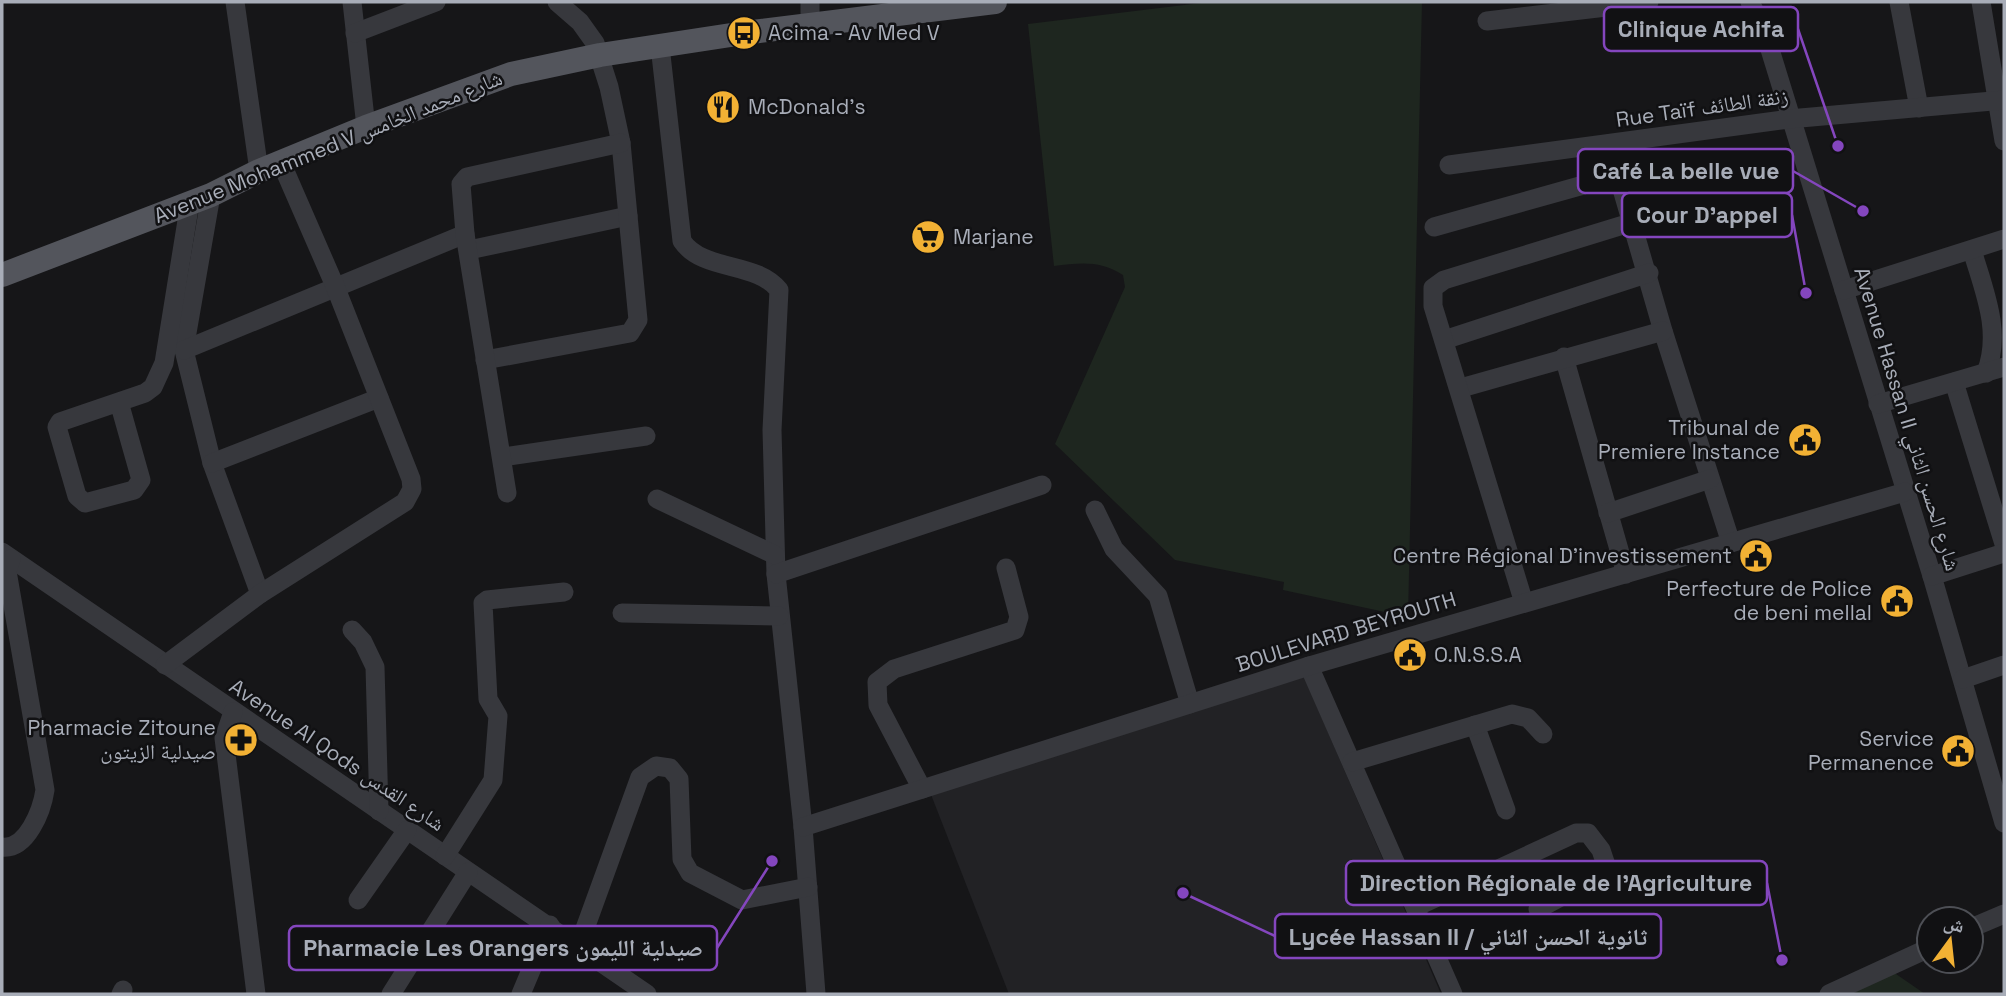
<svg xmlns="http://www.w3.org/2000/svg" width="2006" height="996" font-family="'Space Grotesk','Noto Naskh Arabic',sans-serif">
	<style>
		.built { fill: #222225 }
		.green { fill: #1e261f }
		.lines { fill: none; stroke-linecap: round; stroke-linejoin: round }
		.minor { stroke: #37383d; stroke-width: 19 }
		.major { stroke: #53555c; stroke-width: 24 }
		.labels { text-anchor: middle; stroke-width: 5; stroke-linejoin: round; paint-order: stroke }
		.poi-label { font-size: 21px; fill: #a8adb8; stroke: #111113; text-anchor: end }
		.street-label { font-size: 21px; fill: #a8adb8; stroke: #111113 }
		.leader { fill: none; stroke: #8446be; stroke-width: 2.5 }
		.callout-dot { fill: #8446be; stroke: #111113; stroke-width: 2.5 }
		.callout { fill: #111113; stroke: #8446be; stroke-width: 2.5 }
		.callout-label { font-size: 23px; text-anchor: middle; font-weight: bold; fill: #a8adb8 }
	</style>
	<rect width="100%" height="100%" fill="#161618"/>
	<path class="built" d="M1303,674L1441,994H1009L930,792Z"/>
	<g class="green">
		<path d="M1209,2H1422L1408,617L1283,590L1284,582L1175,560L1055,444L1125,287L1123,275C1100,260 1080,263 1054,266L1028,24Z"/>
		<path d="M1893,972L1925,994H1851Z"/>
	</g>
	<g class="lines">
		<g class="minor">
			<path d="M235,2L259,171"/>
			<path d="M352,2L366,127"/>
			<path d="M1750,2L1764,30L1932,576L2004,823"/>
			<path d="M1899,2L1919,108"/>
			<path d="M1981,2L2004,141"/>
			<path d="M1487,21L1649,2"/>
			<path d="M810,26V2"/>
			<path d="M355,33L436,2"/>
			<path d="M660,46L682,241C703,272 756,261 779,290L772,430L776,574L803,827L816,994"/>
			<path d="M1609,144L1663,331L1731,543"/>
			<path d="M1449,165L1789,119L2004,100"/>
			<path d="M211,195L184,350L212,463L260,594"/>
			<path d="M1434,227L1619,175"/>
			<path d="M469,250L628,216"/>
			<path d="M1972,250C1984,291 2002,331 1986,373"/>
			<path d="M1844,290L2004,239"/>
			<path d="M1444,340L1649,273"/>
			<path d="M184,350L465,234"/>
			<path d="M1564,357L1626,574"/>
			<path d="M485,360L630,333L638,320L621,143L609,87L595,43L580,22L557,2"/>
			<path d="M1954,382L2004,544"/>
			<path d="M1461,388L1663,331"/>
			<path d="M119,402L141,480L134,490L85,503L77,496L57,427L60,422L145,393L153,387L164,363L190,202"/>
			<path d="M1878,404L2004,367"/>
			<path d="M503,457L646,436"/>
			<path d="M212,463L379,398"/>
			<path d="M507,493L465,234L461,184L467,177L621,143"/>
			<path d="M657,499L775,555"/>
			<path d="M1095,510L1114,549L1158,596L1190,704"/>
			<path d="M1608,513L1710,479"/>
			<path d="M2,552L647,994"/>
			<path d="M776,574L1042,485"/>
			<path d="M1932,576L2004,553"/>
			<path d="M1524,603L1433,306V288L1444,280L1633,222"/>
			<path d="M622,613L779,616"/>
			<path d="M352,630L363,642L375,667L379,811"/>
			<path d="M165,665L260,594L405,502L412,489L411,479L335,286L281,162"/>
			<path d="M1309,666L1453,994"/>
			<path d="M1963,679L2004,665"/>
			<path d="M233,712L224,738L256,994"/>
			<path d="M1475,725L1506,810"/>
			<path d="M1352,762L1512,714L1528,718L1543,734"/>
			<path d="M922,789L878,705L877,682L894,669L1015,630L1019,617L1006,568"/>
			<path d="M803,827L1309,666L1905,492"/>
			<path d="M2,847C27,850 42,810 45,790L7,571L11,559"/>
			<path d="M445,856L493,780L498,716L488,699L483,603L487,600L564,592"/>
			<path d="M358,900L407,830"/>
			<path d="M1416,907L1576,833H1588L1601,850L1607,868L1596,878L1538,909"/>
			<path d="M1971,928L2004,914"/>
			<path d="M579,945L640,777L656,766L670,768L679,779L682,859L690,873L742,900L808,887"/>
			<path d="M121,994L123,990"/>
			<path d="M391,994L468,872"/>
			<path d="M521,994L550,925"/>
			<path d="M1829,994L1929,948"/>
		</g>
		<path class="major" d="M2,275L211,195L259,171L366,127L511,74L600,55L744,33L995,2"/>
	</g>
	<defs>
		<g id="bus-disc" transform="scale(1.75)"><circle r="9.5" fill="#f2b134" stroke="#111113"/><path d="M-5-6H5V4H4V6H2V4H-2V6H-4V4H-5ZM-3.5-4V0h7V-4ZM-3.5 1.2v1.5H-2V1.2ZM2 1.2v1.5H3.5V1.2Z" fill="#111"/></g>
		<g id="restaurant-disc" transform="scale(1.75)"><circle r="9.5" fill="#f2b134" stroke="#111113"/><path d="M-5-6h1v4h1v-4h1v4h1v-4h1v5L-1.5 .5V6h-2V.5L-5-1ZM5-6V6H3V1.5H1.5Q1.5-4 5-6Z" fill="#111"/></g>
		<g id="supermarket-disc" transform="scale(1.75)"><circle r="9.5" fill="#f2b134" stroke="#111113"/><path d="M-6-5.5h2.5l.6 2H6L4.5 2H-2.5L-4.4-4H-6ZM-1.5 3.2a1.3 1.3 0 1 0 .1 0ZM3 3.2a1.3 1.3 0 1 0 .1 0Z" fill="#111"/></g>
		<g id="civic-disc" transform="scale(1.75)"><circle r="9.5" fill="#f2b134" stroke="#111113"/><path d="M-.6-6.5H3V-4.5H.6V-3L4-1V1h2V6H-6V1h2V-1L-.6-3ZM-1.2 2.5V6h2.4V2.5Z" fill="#111"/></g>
		<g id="pharmacy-disc" transform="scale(1.75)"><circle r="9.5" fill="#f2b134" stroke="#111113"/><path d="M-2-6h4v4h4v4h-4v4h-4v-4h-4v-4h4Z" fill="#111"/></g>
	</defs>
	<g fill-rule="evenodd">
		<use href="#bus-disc" x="744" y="33"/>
		<use href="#restaurant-disc" x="723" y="107"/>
		<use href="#supermarket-disc" x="928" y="237"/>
		<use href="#civic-disc" x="1805" y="440"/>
		<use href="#civic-disc" x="1756" y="556"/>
		<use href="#civic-disc" x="1897" y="601"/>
		<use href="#civic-disc" x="1410" y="655"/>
		<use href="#pharmacy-disc" x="241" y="740"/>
		<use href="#civic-disc" x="1958" y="751"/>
	</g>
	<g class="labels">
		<g class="poi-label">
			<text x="768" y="40" text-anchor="start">Acima - Av Med V</text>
			<text x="748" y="114" text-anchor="start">McDonald's</text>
			<text x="953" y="244" text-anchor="start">Marjane</text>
			<text x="1780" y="435">Tribunal de<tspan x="1780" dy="24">Premiere Instance</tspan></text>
			<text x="1732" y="563">Centre Régional D'investissement</text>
			<text x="1872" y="596">Perfecture de Police<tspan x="1872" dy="24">de beni mellal</tspan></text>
			<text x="1434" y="662" text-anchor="start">O.N.S.S.A</text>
			<text x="216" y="735">Pharmacie Zitoune<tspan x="216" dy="24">صيدلية الزيتون</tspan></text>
			<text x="1934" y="746">Service<tspan x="1934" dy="24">Permanence</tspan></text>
		</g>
		<g class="street-label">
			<text transform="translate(1702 108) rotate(-8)" y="7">Rue Taïf زنقة الطائف</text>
			<text transform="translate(328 147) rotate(-22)" y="7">Avenue Mohammed V شارع محمد الخامس</text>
			<text transform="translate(1907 419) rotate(73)" y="7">Avenue Hassan II شارع الحسن الثاني</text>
			<text transform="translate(1346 632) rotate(-17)" y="7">BOULEVARD BEYROUTH</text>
			<text transform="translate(337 755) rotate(34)" y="7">Avenue Al Qods شارع القدس</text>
		</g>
	</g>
	<path class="leader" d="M1838 146L1798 29M1863 211L1793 171M1806 293L1792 215M1782 960L1767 883M1183 893L1275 936M772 861L717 948"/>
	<g class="callout-dot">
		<circle cx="1838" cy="146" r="7"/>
		<circle cx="1863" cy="211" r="7"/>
		<circle cx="1806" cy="293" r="7"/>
		<circle cx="1782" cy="960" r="7"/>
		<circle cx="1183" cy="893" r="7"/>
		<circle cx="772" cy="861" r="7"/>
	</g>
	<g class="callout">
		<rect x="1604" y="7" width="194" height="44" rx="7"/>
		<rect x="1578" y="149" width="215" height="44" rx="7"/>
		<rect x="1622" y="193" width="170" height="44" rx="7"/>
		<rect x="1346" y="861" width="421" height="44" rx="7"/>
		<rect x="1275" y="914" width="386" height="44" rx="7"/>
		<rect x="289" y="926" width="428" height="44" rx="7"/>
	</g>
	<g class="callout-label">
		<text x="1701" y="37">Clinique Achifa</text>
		<text x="1686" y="179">Café La belle vue</text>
		<text x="1707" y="223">Cour D'appel</text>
		<text x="1556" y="891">Direction Régionale de l'Agriculture</text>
		<text x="1468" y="945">Lycée Hassan II / ثانوية الحسن الثاني</text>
		<text x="503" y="956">Pharmacie Les Orangers صيدلية الليمون</text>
	</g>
	<rect width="2006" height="996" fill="none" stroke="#a8adb8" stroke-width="7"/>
	<g transform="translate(1950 940) rotate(15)"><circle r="33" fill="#111113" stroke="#4d4f55" stroke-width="2"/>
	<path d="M0-5L12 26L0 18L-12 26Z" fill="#f2b134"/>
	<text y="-10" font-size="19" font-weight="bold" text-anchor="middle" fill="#a8adb8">ش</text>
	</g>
</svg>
